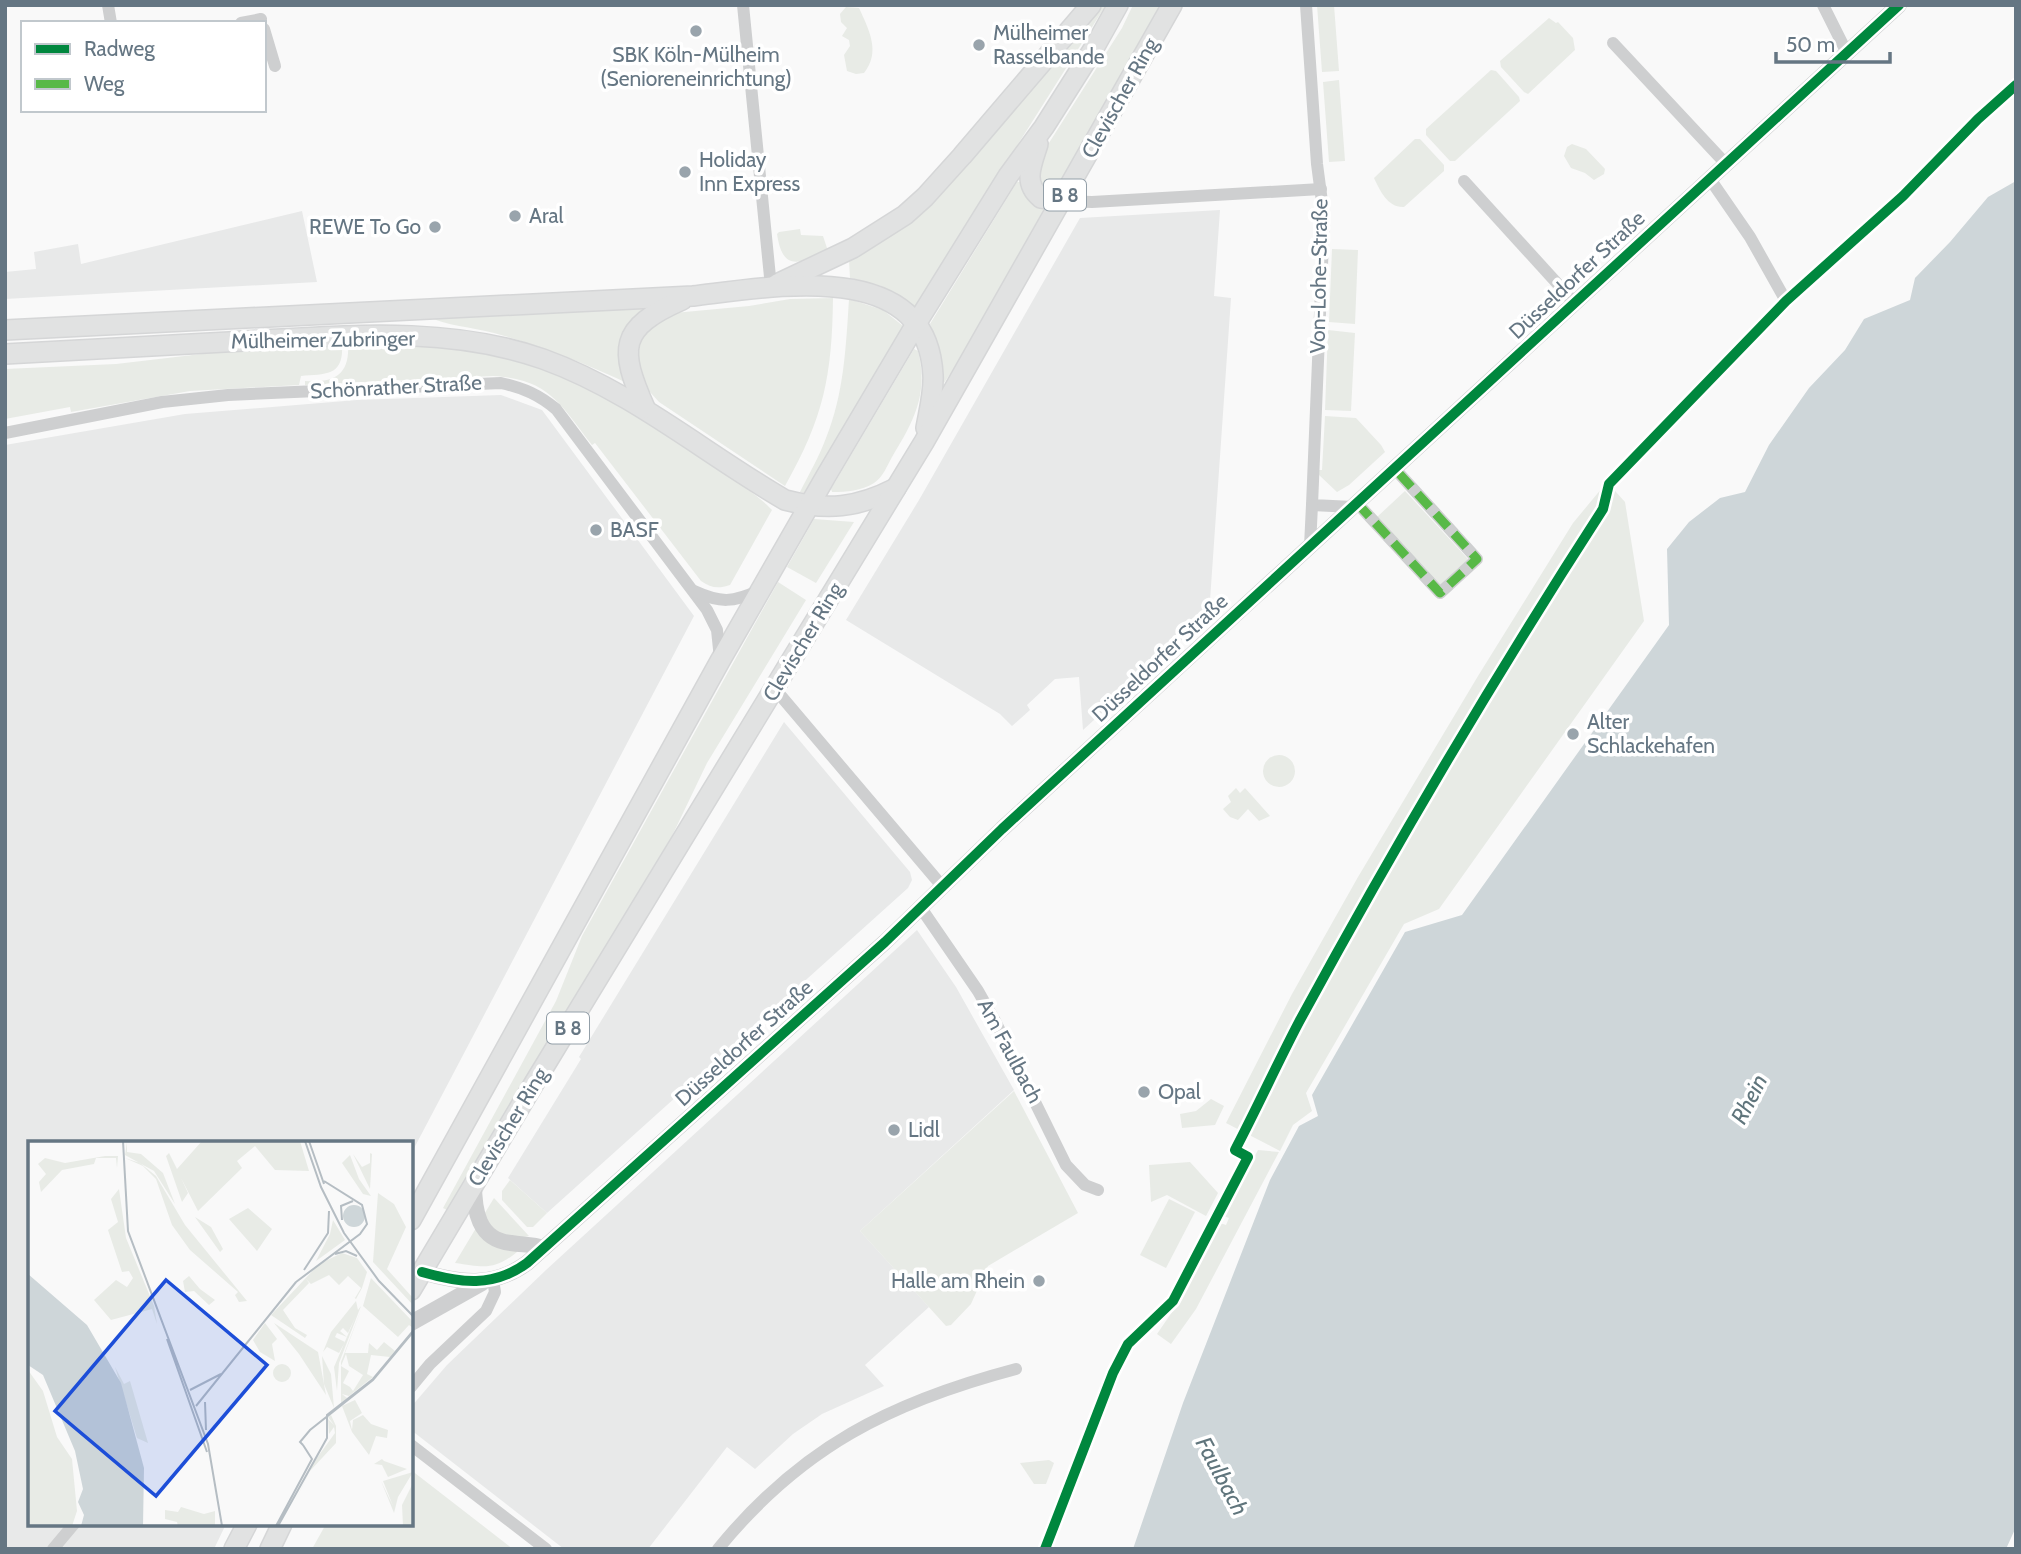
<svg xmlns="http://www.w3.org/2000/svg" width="2021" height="1554" font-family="Cabin,sans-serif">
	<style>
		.built { fill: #e8e9e9 }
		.green { fill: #e8ebe6 }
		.water { fill: #ced6d9 }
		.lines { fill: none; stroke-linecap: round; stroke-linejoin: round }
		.primary-casing { stroke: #d5d6d7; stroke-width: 22 }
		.minor { stroke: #cecfd0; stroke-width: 12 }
		.tertiary { stroke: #cecfd0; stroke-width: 16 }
		.primary { stroke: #e1e2e2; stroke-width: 19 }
		.quiet { stroke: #58b947; stroke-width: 9; stroke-dasharray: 18 9; stroke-linecap: butt }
		.cycleway-casing { stroke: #fff; stroke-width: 15 }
		.cycleway { stroke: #00873e; stroke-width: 10 }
		.poi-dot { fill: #99a4ac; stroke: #fff; stroke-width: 2.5 }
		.labels { text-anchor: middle; stroke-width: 7; stroke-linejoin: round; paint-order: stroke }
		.shield { fill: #fff; stroke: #939fa8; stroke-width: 2 }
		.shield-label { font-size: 19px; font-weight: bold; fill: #657683 }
		.poi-label { font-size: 21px; fill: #657683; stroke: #fff; text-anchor: start }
		.street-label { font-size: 21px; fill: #657683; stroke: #fff }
		.water-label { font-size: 23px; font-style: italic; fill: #60757c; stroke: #fff }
		.inset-road { fill: none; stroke: #b5bdc3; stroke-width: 2 }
		.view { fill: #1d4ed8; fill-opacity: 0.15; stroke: #1d4ed8; stroke-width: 3.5 }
		.inset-edge { fill: none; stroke: #657683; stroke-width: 3.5 }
	</style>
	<rect width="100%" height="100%" fill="#f9f9f9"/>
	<g class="built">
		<path d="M1220,210L1214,296L1231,298L1209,615L1083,730L1079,677L1055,679L1027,705L1030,710L1012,726L1000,714L846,620L919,500L1080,218Z"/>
		<path d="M302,211L317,282L5,299V272L36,269L34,252L78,244L81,264Z"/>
		<path d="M501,395L542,410L694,616L411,1154V1143H30V1524H226L214,1549H5V445L185,414L357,400Z"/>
		<path d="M784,722L910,872L912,880L908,888L547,1213L508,1178L581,1059L579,1057Z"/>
		<path d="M917,930L956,987L1014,1090L860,1231L929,1307L865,1365L884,1386L822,1414L793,1434L755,1469L727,1447L648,1549H564L411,1430V1407L447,1365L546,1270Z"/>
	</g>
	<g class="green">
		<path d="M1101,5H1106L915,307L881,286L850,278L849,260L897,231L948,185Z"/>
		<path d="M1133,5H1160L1054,192L1051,193L1038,186L1042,154L1122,28Z"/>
		<path d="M1317,5H1334L1339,71L1322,72Z"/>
		<path d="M846,7L859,8C869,30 881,52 864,73L856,74L847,71L844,55L850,46L849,40L842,36L847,28L841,22L840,14Z"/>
		<path d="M1549,18L1556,23L1558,22L1573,38L1575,50L1528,94L1524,92L1501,67L1500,61Z"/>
		<path d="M1491,70L1496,71L1519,97L1520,101L1455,161H1450L1426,135V129Z"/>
		<path d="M1339,80L1345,161L1329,162L1323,82Z"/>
		<path d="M1415,139H1420L1444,165V171L1404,207C1388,208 1380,191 1374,178Z"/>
		<path d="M1572,144L1586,149L1605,169L1604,174L1594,180L1585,173L1571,168L1564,156L1567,147Z"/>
		<path d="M1017,182H1021C1025,198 1031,202 1045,207L962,356L944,383L942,362L930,324Z"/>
		<path d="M800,229L801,235L823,236L828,251C800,263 783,273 777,234L779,232Z"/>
		<path d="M1332,249L1358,250L1355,324L1329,322Z"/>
		<path d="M833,298C832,376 824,417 785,486L659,402L640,381L636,344L659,317L674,313L749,306L790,299Z"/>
		<path d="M849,299L883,310L903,326L804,493L800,492C809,474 819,457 826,438C844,394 846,346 849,299Z"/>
		<path d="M649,308L625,382C582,362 539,345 494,333C471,327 447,326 426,316Z"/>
		<path d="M1328,330L1355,333L1351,411L1325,410Z"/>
		<path d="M342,344C344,376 327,374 301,376L299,385L190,391L71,412L70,407L5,419V369L116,364L244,349Z"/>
		<path d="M348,344C408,344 469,346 526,364C587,383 642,419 695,454C718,470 753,490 772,510L730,585C718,589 711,588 701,581L595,443L592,445C560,404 549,379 493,376L305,385V381C334,383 350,375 348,344Z"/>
		<path d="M914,349L918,351C929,393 914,421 892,457C887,466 883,477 874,483C861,491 847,492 832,492L831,489Z"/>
		<path d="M1325,416L1356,418L1381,445L1385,452L1349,485L1337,492L1318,474V470H1322Z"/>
		<path d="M1607,482L1625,502L1644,621L1439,909L1404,924L1306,1093L1312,1111L1293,1125L1280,1151L1226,1123L1292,994L1358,877L1478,676L1573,523Z"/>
		<path d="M1405,491L1468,559L1439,586L1376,518Z"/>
		<path d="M814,519L854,522L816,583L787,567Z"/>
		<path d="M778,582L806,600L707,763L672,836L447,1210L443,1208L556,1001L582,936Z"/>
		<circle cx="1279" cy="771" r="16"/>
		<path d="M1236,788L1240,793L1245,788L1270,816L1259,821L1248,809L1238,820L1230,817L1223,809L1231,802L1228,796Z"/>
		<path d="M1014,1091L1078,1213L988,1266L971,1304L951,1325L946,1326L860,1231Z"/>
		<path d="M1211,1099L1224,1106L1215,1125L1182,1128L1180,1114L1196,1111Z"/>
		<path d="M1258,1150L1279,1152L1196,1309L1171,1344L1157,1334L1181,1299L1220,1223L1226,1225L1229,1218L1224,1216Z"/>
		<path d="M1190,1162L1218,1193L1206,1216L1167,1195L1151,1202L1149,1165Z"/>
		<path d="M510,1180L547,1213L533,1227H527L502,1200V1191Z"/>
		<path d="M494,1198L529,1236C505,1241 497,1234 483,1216Z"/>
		<path d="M1169,1199L1195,1212L1166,1268L1140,1255Z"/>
		<path d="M476,1228L517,1250V1252C494,1271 483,1267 455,1263Z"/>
		<path d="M1049,1460L1054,1463L1046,1484H1034L1020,1463Z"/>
		<path d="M411,1470L513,1549H312L326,1524H411Z"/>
	</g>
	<path class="water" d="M2016,181V1527L2006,1549H1133L1183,1403L1270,1180L1299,1126L1318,1116L1312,1095L1405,932L1462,915L1669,625L1667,549L1689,522L1720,498L1745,492L1769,445L1809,388L1845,350L1864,319L1910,300L1915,278L1950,242L1988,197Z"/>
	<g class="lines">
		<g class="primary-casing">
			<g id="primary">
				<path d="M1038,144C1032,164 1022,183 1041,198L1062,201"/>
				<path d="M777,284L853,248L905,215L925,197L962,156L1091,5"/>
				<path d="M5,330L693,296C771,287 927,256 933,375C934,392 929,411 926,428"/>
				<path d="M5,354C85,350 164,346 243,341C342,336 447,325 543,359C632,391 704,453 785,500C827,511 857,508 896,488"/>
				<path d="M645,408C619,349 618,328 682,300"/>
				<path d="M411,1220L720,661L826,476L916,324L1008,176L1044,127L1094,48L1118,5"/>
				<path d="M411,1290L536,1080L924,442L1172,5"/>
				<path d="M234,1549L247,1524"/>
				<path d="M270,1549L282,1524"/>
			</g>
		</g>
		<g class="minor">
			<path d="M108,5L111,23"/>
			<path d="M743,5L771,287"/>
			<path d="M1306,5L1317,164L1324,217L1312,505L1353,507"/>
			<path d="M1823,5L1847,53"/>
			<path d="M241,23L261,19"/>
			<path d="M264,29L275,66"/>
			<path d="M1613,43L1726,164"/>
			<path d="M1710,179L1750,237L1786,301"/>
			<path d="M1464,181L1575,303"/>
			<path d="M1062,201L1092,202L1321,189"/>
			<path d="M5,433L162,402L228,395L501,383C524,388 539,395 556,409L707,610L717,630L720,659"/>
			<path d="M1357,503L1440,593L1477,559L1395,469"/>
			<path d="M1310,546L1312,505"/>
			<path d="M694,591C720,603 733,603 760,590"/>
			<path d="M775,689L942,886"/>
			<path d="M921,908L978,991L995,1021L1066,1165L1085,1185L1098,1190"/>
			<path d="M411,1387L430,1364L486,1311L495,1292L493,1280"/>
			<path d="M411,1445L546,1549"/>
			<path d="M53,1549L74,1524"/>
			<path d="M718,1549C801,1447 891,1402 1016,1369"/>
		</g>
		<g class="tertiary">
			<path d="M474,1183C474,1210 478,1240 511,1243C523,1245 532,1244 544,1248"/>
			<path d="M422,1272C460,1283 493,1288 527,1263L885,942L1002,829L1899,5"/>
			<path d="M411,1323L482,1283"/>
		</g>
		<use href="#primary" class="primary"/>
		<path class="quiet" d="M1357,503L1440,593L1477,559L1395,469"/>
		<g class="cycleway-casing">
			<g id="cycleway">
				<path d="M422,1272C460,1283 493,1288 527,1263L885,942L1002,829L1899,5"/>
				<path d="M1045,1549L1113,1373L1128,1344L1173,1301L1248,1157L1235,1150C1257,1108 1277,1064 1299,1022C1394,847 1495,676 1603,509L1609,484L1786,301L1903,196L1978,119L2016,85"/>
			</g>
		</g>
		<use href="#cycleway" class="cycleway"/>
	</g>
	<g class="poi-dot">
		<circle cx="696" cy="31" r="7"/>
		<circle cx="979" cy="45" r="7"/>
		<circle cx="685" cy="172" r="7"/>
		<circle cx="515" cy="216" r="7"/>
		<circle cx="435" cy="227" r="7"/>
		<circle cx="596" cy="530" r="7"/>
		<circle cx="1573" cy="734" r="7"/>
		<circle cx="1144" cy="1092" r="7"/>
		<circle cx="894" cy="1130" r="7"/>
		<circle cx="1039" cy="1281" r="7"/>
	</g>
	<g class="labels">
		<g class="shield">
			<rect x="1044" y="179.5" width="42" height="31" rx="5"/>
			<rect x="547" y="1012.5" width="42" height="31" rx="5"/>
		</g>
		<g class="shield-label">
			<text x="1065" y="202">B 8</text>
			<text x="568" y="1035">B 8</text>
		</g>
		<g class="poi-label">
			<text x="993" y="40">Mülheimer<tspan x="993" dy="24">Rasselbande</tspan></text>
			<text x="696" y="62" text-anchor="middle">SBK Köln-Mülheim<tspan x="696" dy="24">(Senioreneinrichtung)</tspan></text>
			<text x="699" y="167">Holiday<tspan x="699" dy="24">Inn Express</tspan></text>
			<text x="529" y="223">Aral</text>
			<text x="421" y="234" text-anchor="end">REWE To Go</text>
			<text x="610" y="537">BASF</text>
			<text x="1587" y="729">Alter<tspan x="1587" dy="24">Schlackehafen</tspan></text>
			<text x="1158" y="1099">Opal</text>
			<text x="908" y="1137">Lidl</text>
			<text x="1025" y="1288" text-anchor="end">Halle am Rhein</text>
		</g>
		<g class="street-label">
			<text transform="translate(1120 98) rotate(-61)" y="7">Clevischer Ring</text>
			<text transform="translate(1577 275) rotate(-43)" y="7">Düsseldorfer Straße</text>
			<text transform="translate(1319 276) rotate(-89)" y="7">Von-Lohe-Straße</text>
			<text transform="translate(323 340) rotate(-1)" y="7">Mülheimer Zubringer</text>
			<text transform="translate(396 387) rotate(-3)" y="7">Schönrather Straße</text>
			<text transform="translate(803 642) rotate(-59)" y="7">Clevischer Ring</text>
			<text transform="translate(1160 658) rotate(-43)" y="7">Düsseldorfer Straße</text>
			<text transform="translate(744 1043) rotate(-42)" y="7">Düsseldorfer Straße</text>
			<text transform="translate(1010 1051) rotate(62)" y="7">Am Faulbach</text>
			<text transform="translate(508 1127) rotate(-59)" y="7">Clevischer Ring</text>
		</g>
		<g class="water-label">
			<text transform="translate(1749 1099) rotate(-63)" y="8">Rhein</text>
			<text transform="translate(1222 1476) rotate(62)" y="8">Faulbach</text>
		</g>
	</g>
	<g transform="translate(28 1141)">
		<rect width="385" height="385" fill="#f9f9f9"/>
		<path d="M174,0H272L281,30L247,29L227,5L209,20L214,27L170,70L153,37L160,52L154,61L138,15L141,12L149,28ZM99,1V11L113,13L135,32L147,63L126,30L97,14ZM342,12L344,13L342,48L325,13L334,26L342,22ZM322,14L331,38L343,55L335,53L314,22ZM77,15H90L89,27L88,17H68L66,23L34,29L13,51L11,41L18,33L10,23L17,17L37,22ZM97,17L112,22L128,35L157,84L219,160L211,161L207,154L210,151L162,109L144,84L128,38L115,25ZM91,48L98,97L126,165L129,183L124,168L83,179L66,159L88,139L99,146L105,137L101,130L94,131L80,89L90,81L83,58ZM350,52L366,63L378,86L359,128L385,157V164L345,121ZM220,67L244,88L229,110L201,78ZM167,76L183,86L195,108L192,111ZM305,79L317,99L288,120L302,93ZM314,112L329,117L339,131L334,147L328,158L322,153L327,157L333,147L320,135L311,144L301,134L283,143L278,138L281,142L255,169L267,187L279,194L277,197L243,174L291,123ZM161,135L172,148L187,159L181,164L166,150L157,151L155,140ZM343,137L385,181V187L381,184L370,196L335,165ZM328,160L330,169L333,165L311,222L309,250L306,226L328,175L320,192L315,187L312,190L319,196L309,192L307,196L317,201L311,212L299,206L295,211L303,191ZM334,166L317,212H340L341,202L349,209L356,201L367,210L362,216L343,214L339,233L345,236L321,255L314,253L319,257L313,262V221ZM318,213L321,225L335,234L325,250L322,246L329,232L322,246L315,242L321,230L313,225ZM237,182L249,198L244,203L247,220L232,211L225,199ZM246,182L290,211L298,254L271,213ZM294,215L303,233L306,267L296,243ZM245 232a9 9 0 1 1 18 0a9 9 0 1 1-18 0ZM87,226L96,243L102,240L120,302L109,297ZM0,229L15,250L29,296L44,318L49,370L44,385H0ZM327,259L334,272L322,280L324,289L325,279L335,274L343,283L360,289L359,297L348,295L341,314L324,291L314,265ZM303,274L308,285V302L281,331L263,369L286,321L307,292L306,286L301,293L300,278L306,284L300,276ZM354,318L356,320L379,328L360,336L354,324L346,323ZM385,331L370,356L366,372L353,340L365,365L355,340ZM385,342V385H375L374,364ZM153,366L176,373L187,370V385H150L149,381L137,378V369L150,371Z" fill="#e8ebe6" fill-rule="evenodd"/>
		<path d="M315 75a11 11 0 1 1 22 0a11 11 0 1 1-22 0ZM0,133L59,184L93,242L116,327L115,385H53L56,374L50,361L55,348L47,310L15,234L0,224Z" fill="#ced6d9"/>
		<path class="inset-road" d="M95,0L100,90L180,303L194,385M277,0L293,46L316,92L351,140L385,175M281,0L296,43M314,79L313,65L325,60M307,113L318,110L329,115M276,129L300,92L301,70M268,141L332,93L339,83L334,64L296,40M139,198L179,311M162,249L193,233M177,261L178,289M168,265L268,141M275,304L272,301L282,289L345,239L385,191M248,385L284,318L275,304M250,385L299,297V274L345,238L385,190"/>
		<path class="view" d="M138,139L239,224L128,355L27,270Z"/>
		<rect width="385" height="385" class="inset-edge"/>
	</g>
	<rect width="2021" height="1554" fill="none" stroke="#657683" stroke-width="14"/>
	<rect x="21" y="21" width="245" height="91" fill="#ffffff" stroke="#c1c8cd" stroke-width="2"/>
	<rect x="35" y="44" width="35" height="10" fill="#00873e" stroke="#c1c8cd" stroke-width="2"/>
	<text x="84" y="56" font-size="21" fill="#657683">Radweg</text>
	<rect x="35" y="79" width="35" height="10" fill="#58b947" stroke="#c1c8cd" stroke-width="2"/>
	<text x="84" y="91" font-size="21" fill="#657683">Weg</text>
	<path d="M1776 52v10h114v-10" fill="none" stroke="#657683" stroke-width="3.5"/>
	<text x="1786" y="52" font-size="21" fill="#657683" stroke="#ffffff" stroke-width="5" paint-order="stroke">50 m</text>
</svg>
